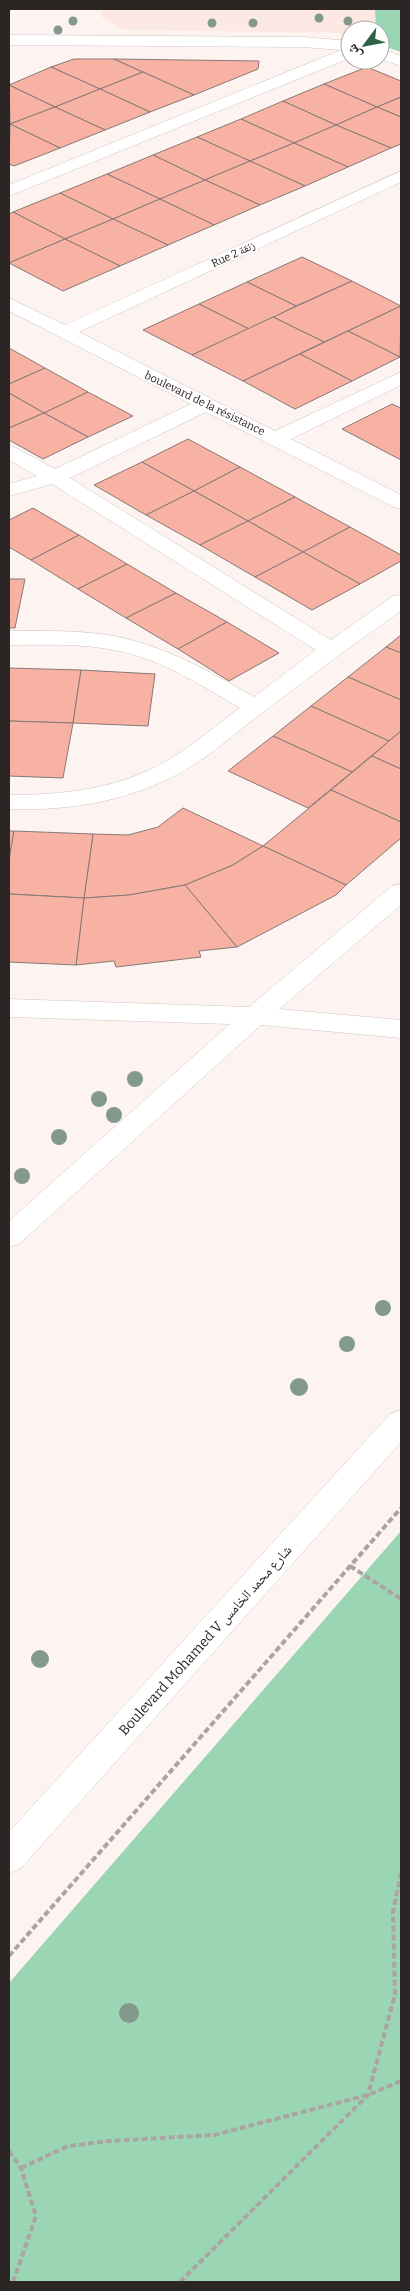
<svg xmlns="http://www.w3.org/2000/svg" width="410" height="2291" font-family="Bitter,'Noto Naskh Arabic',serif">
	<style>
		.built { fill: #fde9e4 }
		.green { fill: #9ad6b4 }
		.building { fill: #f7b2a3; stroke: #877976 }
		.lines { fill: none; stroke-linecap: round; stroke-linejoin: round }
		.minor-casing { stroke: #d3c4c0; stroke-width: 1 }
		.primary-casing { stroke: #d3c4c0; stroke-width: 1 }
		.path { stroke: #aca4a2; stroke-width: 4; stroke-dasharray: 6 3; stroke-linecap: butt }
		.minor { fill: #fff; fill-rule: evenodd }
		.primary { fill: #fff; fill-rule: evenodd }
		.tree { fill: #82998b }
		.labels { text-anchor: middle; stroke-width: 4; stroke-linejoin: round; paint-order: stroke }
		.far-street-label { font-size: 11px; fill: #2b2523; stroke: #fff }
		.street-label { font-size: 14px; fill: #2b2523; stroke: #fff }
	</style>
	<rect width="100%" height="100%" fill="#fdf4f1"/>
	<path class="built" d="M102,9H375L376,30H350V33L124,30L101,17Z"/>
	<g class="green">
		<path d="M375,9H401V52L389,48L380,38V30H376Z"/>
		<path d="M401,1531V2282H9V1983Z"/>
	</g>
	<g class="building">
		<path d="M74,59H114L143,72L100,89L51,67Z"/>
		<path d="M114,59L259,61L258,69L194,95Z"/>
		<path d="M51,67L100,89L55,107L9,85Z"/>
		<path d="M367,67L401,81V97L377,107L324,84Z"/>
		<path d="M143,72L194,95L150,112L100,89Z"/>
		<path d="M324,84L377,107L336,125L283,101Z"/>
		<path d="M9,85L55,107L10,124Z"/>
		<path d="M100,89L150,112L105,130L55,107Z"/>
		<path d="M401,97V117L377,107Z"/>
		<path d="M283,101L336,125L294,143L241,119Z"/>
		<path d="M55,107L105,130L60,148L10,124Z"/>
		<path d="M377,107L401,117V144L391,148L336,125Z"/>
		<path d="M241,119L294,143L250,161L197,137Z"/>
		<path d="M10,124L60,148L14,166L9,164Z"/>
		<path d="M336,125L391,148L348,167L294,143Z"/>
		<path d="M197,137L250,161L205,180L153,155Z"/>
		<path d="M294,143L348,167L305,186L250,161Z"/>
		<path d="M153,155L205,180L160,199L107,174Z"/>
		<path d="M250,161L305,186L260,205L205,180Z"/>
		<path d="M107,174L160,199L113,219L60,193Z"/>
		<path d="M205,180L260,205L214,225L160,199Z"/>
		<path d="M60,193L113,219L65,239L13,212Z"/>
		<path d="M160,199L214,225L168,245L113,219Z"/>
		<path d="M13,212L65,239L9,263V214Z"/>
		<path d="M113,219L168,245L120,266L65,239Z"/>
		<path d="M65,239L120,266L63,291L9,263Z"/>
		<path d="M302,257L352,281L296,306L247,282Z"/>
		<path d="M352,281L401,306L324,342L273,317Z"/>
		<path d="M247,282L296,306L249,329L199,304Z"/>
		<path d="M199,304L249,329L192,355L143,330Z"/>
		<path d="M401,306L400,357L348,331Z"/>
		<path d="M273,317L324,342L243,381L192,355Z"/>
		<path d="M348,331L400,357L352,381L300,354Z"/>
		<path d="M9,348L45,368L9,384Z"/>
		<path d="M300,354L352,381L295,409L243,381Z"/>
		<path d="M45,368L88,392L44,413L9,393V384Z"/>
		<path d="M88,392L133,416L88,437L44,413Z"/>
		<path d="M9,393L44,413L9,428Z"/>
		<path d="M392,404L401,408V460L342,429Z"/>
		<path d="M44,413L88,437L43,459L9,440V428Z"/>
		<path d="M188,439L240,467L194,491L142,462Z"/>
		<path d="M142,462L194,491L146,515L94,485Z"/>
		<path d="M240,467L295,497L248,521L194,491Z"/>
		<path d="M194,491L248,521L200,545L146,515Z"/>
		<path d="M295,497L350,527L303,552L248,521Z"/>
		<path d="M33,508L79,535L31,560L9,547V520Z"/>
		<path d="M248,521L303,552L255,577L200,545Z"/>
		<path d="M350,527L401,555V561L360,584L303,552Z"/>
		<path d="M79,535L127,564L78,589L31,560Z"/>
		<path d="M303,552L360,584L312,610L255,577Z"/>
		<path d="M127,564L176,593L126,618L78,589Z"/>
		<path d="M9,579H25L15,628H9Z"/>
		<path d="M176,593L227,622L178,649L126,618Z"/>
		<path d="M227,622L279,653L229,681L178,649Z"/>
		<path d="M401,635V653L386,647Z"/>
		<path d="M386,647L401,653V700L348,677Z"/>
		<path d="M9,668L81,670L73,723L9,721Z"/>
		<path d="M81,670L155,674L148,726L73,723Z"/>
		<path d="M348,677L401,700V731L389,741L311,706Z"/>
		<path d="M311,706L389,741L352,772L273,736Z"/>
		<path d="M9,721L73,723L63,778L9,776Z"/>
		<path d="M401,731V769L372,756L389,741Z"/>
		<path d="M273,736L352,772L308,808L228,771Z"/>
		<path d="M372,756L401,769V822L331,790Z"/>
		<path d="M331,790L401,822V838L346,885L263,846Z"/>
		<path d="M183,808L263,846L233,865L185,885L129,895L84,898L93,834L128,835L158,827Z"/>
		<path d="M9,831H14L9,860Z"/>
		<path d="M14,831L93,834L84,898L9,894V860Z"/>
		<path d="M263,846L346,885L336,895L237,947L185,885L233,865Z"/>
		<path d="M185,885L237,947L199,951L201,957L116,967L114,961L76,965L84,898L129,895Z"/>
		<path d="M9,894L84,898L76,965L9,962Z"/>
	</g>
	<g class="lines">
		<g class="minor-casing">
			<g id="minor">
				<path d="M9,35L303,37L350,41V58L9,196V185L341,50L303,47L9,45Z"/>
				<path d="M380,48L401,56V66L380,59Z"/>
				<path d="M401,171V182L79,332L275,431L401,372V385L291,439L401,495V509L394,507L206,412L70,478L331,640L393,596L401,595V611C352,645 305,680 258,716C229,738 201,764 168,779C119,803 62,811 9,809V795C64,795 120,789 168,760C194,745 216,725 240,708C202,686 163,660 119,651C83,643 46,645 9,645V631C41,631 75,630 108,635C162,644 207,670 254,697L316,650L52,484L9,496V484L37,476L9,460V446L16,448L55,469L191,404L9,311V298L65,325Z"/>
				<path d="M401,884V905L279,1009L401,1020V1038L261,1025L19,1244L9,1247V1221L230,1024L9,1017V999L249,1007L392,886Z"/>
			</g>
		</g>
		<g class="primary-casing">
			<path id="primary" d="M401,1410V1442L21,1868L9,1873V1832L390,1414Z"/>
		</g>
		<g class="path">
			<path d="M350,1566L401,1599"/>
			<path d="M9,1956L401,1508"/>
			<path d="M9,2151L21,2168L36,2216L13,2282"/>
			<path d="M21,2168L68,2146L109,2141L214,2135L368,2095L401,2081"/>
			<path d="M180,2282L368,2095L395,1994L393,1912L401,1873"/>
		</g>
		<use href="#minor" class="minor"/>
		<use href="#primary" class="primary"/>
	</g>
	<g class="tree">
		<circle cx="319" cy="18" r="4.5"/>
		<circle cx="73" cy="21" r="4.5"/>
		<circle cx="348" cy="21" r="4.5"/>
		<circle cx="212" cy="23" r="4.5"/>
		<circle cx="253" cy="23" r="4.5"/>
		<circle cx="58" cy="30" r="4.5"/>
		<circle cx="135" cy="1079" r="8"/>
		<circle cx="99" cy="1099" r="8"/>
		<circle cx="114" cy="1115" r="8"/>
		<circle cx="59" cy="1137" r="8"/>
		<circle cx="22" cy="1176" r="8"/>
		<circle cx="383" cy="1308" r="8"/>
		<circle cx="347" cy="1344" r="8"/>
		<circle cx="299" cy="1387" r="9"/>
		<circle cx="40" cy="1659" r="9"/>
		<circle cx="129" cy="2013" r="10"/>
	</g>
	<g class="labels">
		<g class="far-street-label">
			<text transform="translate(233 254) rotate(-25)" y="4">Rue 2 زنقة</text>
			<text transform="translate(205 403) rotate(26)" y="4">boulevard de la résistance</text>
		</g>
		<g class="street-label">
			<text transform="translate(205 1640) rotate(-48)" y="5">Boulevard Mohamed V شارع محمد الخامس</text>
		</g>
	</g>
	<rect width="410" height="2291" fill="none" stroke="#2b2523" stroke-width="20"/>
	<g transform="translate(365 45) rotate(238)"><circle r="24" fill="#ffffff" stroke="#aaa8a7"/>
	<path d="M0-4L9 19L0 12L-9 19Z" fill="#2e6248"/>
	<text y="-8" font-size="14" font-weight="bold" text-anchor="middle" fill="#2b2523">ش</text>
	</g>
</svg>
